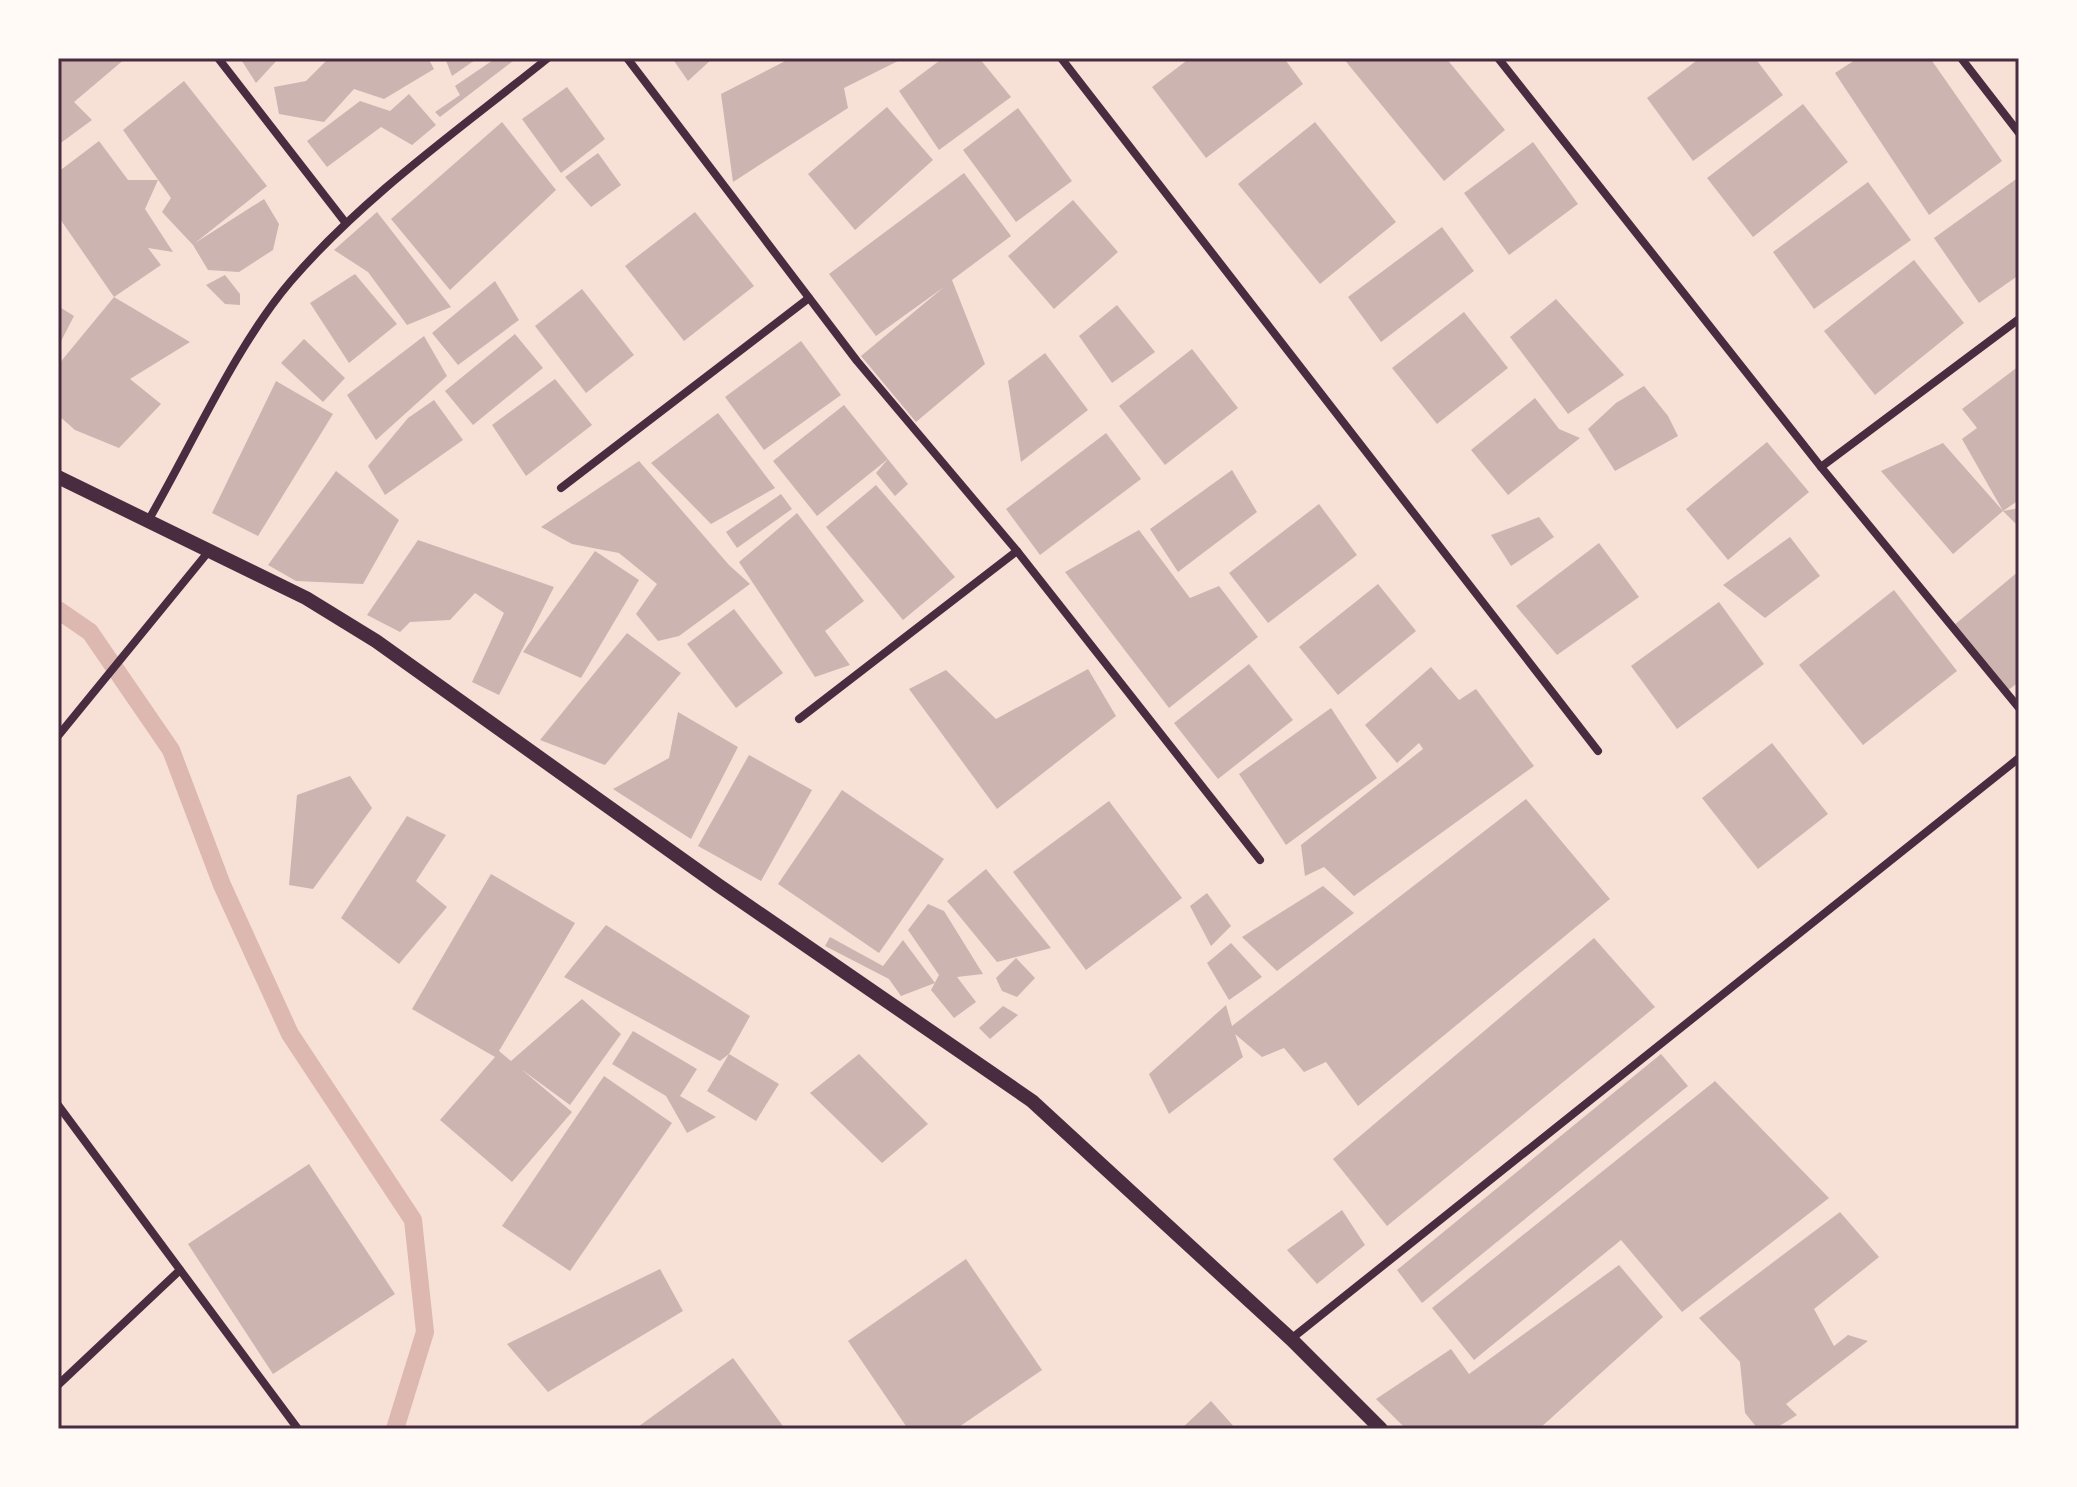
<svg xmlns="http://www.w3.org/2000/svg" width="2077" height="1487" font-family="Arial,sans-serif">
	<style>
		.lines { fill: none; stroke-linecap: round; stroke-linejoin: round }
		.stream { stroke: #dcb8b0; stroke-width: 18 }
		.building { fill: #ccb4b1 }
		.minor { stroke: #4a2c40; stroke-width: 8 }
		.tertiary { stroke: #4a2c40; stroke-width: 14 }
		.neatline { fill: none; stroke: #4a2c40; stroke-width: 3 }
	</style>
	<rect width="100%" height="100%" fill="#f7e1d7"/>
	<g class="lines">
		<path class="stream" d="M58,610L90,632L171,750L222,885L290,1034L413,1220L425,1332L395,1429"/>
	</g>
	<g class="building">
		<path d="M58,58H126L74,102L92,120L58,145Z"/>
		<path d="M240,58H279L256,83Z"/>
		<path d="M329,58H428L434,69L384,99L354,89L324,122L279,114L274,87L306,81Z"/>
		<path d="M445,58H478L452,76Z"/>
		<path d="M496,58H517L440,117L435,112L460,95L455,86Z"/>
		<path d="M672,58H713L688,81Z"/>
		<path d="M791,58H904L844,88L848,108L733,182L721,94Z"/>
		<path d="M943,58H979L1011,97L939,150L899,91Z"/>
		<path d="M1190,58H1284L1303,84L1206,158L1152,87Z"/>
		<path d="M1343,58H1446L1505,130L1444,181Z"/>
		<path d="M1700,58H1755L1783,95L1693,161L1647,98Z"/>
		<path d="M1858,58H1930L2002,161L1929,215L1835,73Z"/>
		<path d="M184,81L267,186L195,243L264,199L279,224L273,250L239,272L208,270L193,245L162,212L171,198L123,130Z"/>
		<path d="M567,87L605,139L561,173L522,119Z"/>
		<path d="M409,94L436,125L412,145L381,127L327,167L307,141L360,101L390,111Z"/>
		<path d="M1803,104L1848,162L1753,237L1707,178Z"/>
		<path d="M887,107L933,160L855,230L808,174Z"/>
		<path d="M1018,108L1072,181L1016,222L963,150Z"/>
		<path d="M502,122L556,190L450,290L391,219Z"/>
		<path d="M1315,122L1396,222L1320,284L1238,184Z"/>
		<path d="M99,141L128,180H158L145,209L173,252L148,248L161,265L114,297L58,216V172Z"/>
		<path d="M1533,142L1578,204L1509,255L1464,193Z"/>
		<path d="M598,153L621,185L591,207L565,177Z"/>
		<path d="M964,173L1011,236L952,280L985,364L916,422L861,356L944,287L876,336L829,274Z"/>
		<path d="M2019,177V275L1979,303L1934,238Z"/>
		<path d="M1868,182L1911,240L1814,309L1773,252Z"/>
		<path d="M1073,200L1118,252L1054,309L1008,256Z"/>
		<path d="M377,212L451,307L407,325L368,272L334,250Z"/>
		<path d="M695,212L754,286L684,341L625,266Z"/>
		<path d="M1442,227L1474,271L1381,342L1348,297Z"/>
		<path d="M1914,260L1964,323L1875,395L1824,331Z"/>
		<path d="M355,274L397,324L349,363L310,303Z"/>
		<path d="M225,275L240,294V305L225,304L206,285Z"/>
		<path d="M495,281L519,320L458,365L432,333Z"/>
		<path d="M582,289L634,355L586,393L535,326Z"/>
		<path d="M114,297L190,342L130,379L161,404L119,448L75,430L58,415V365Z"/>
		<path d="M1556,299L1624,375L1568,414L1510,337Z"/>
		<path d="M1117,305L1155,352L1112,383L1079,336Z"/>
		<path d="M58,306L74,316L58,347Z"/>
		<path d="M1464,312L1508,368L1437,424L1392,368Z"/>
		<path d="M515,334L543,368L473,425L445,391Z"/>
		<path d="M424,336L447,376L376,440L347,395Z"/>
		<path d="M304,339L345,378L323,402L281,363Z"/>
		<path d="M801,341L841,395L764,450L725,397Z"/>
		<path d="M1192,349L1238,408L1165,465L1119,406Z"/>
		<path d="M1045,353L1088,410L1021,462L1008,381Z"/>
		<path d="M2019,366V500L2003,511L2019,508V527L2003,511L1953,554L1881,471L1943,443L2003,511L1962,439L1977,428L1962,409Z"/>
		<path d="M555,379L592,425L526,476L492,425Z"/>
		<path d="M276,381L333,414L258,536L212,513Z"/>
		<path d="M1644,386L1668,416L1678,436L1615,471L1588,429L1616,403Z"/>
		<path d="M1535,398L1559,429L1580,438L1508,495L1471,450Z"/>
		<path d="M434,400L463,440L385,495L368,466L408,418Z"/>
		<path d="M844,405L908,484L895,496L876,473L888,459L817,516L773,461Z"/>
		<path d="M718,413L775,488L711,524L651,463Z"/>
		<path d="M1106,433L1141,479L1040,555L1006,509Z"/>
		<path d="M1767,442L1809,492L1728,560L1686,509Z"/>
		<path d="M639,461L729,565L750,584L679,636L658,641L636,614L657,584L619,553L572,544L541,527Z"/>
		<path d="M1232,470L1257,512L1178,572L1150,529Z"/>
		<path d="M336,471L399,520L363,584L296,581L268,565Z"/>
		<path d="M876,485L955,577L903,620L826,527Z"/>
		<path d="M781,494L792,509L737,548L726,532Z"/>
		<path d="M1319,504L1357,555L1268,623L1229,573Z"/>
		<path d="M797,513L864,601L825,631L850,665L815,677L739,562Z"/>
		<path d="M1539,517L1554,537L1511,566L1491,535Z"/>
		<path d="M1139,530L1190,598L1219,586L1258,637L1169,708L1065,572Z"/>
		<path d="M1790,537L1820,576L1765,618L1723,585Z"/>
		<path d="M418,540L554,587L499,695L472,682L504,613L475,593L450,620L410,622L400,632L367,615Z"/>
		<path d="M1599,543L1639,597L1557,655L1516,606Z"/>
		<path d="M595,551L639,580L581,678L523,652Z"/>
		<path d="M2019,571V682L2007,691L1953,626Z"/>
		<path d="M1378,584L1416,631L1338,695L1299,647Z"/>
		<path d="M1894,590L1957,671L1863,745L1799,665Z"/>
		<path d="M1719,602L1764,664L1677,729L1631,666Z"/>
		<path d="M734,609L783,673L736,708L687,644Z"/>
		<path d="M627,633L681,673L605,765L540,740Z"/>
		<path d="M1249,664L1293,720L1218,779L1174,723Z"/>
		<path d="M1431,667L1459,700L1476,689L1534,766L1354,896L1324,867L1305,876L1301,845L1423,749L1419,743L1397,763L1365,725Z"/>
		<path d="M1088,669L1116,716L997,809L909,689L946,670L996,719Z"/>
		<path d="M1331,708L1377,778L1286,845L1239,774Z"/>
		<path d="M678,712L738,747L691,839L613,789L669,758Z"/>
		<path d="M1772,743L1828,814L1758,869L1702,798Z"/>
		<path d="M749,755L812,790L761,881L698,846Z"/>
		<path d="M350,776L372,808L313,889L289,885L297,795Z"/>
		<path d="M842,790L944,859L879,953L778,884Z"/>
		<path d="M1526,799L1610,899L1358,1106L1326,1062L1304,1072L1284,1048L1262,1057L1235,1034L1243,1057L1169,1114L1149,1074L1226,1005L1232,1026Z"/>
		<path d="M1109,801L1182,898L1086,970L1013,872Z"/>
		<path d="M407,816L446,835L416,881L447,907L399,964L341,918Z"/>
		<path d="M986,869L1051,948L997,962L947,901Z"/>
		<path d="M491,874L575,923L499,1051L511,1061L582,999L621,1034L570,1105L521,1069L572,1112L512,1182L440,1120L495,1057L412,1009Z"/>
		<path d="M1323,886L1354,913L1277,971L1242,937Z"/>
		<path d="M1207,893L1231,926L1211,946L1190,906Z"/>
		<path d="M928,904L944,911L983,974L957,977L976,1002L954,1018L931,990L939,975L908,930Z"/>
		<path d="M606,925L750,1016L729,1054L720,1061L564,977Z"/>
		<path d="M830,937L883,966L903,940L935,983L901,996L889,979L825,946Z"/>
		<path d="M1594,938L1655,1007L1387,1226L1333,1159Z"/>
		<path d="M1231,943L1262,977L1229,1000L1207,963Z"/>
		<path d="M1016,958L1035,978L1017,997L1002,991L996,978Z"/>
		<path d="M1003,1006L1018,1015L990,1039L979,1028Z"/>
		<path d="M633,1031L697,1069L680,1096L716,1117L687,1133L666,1096L612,1064Z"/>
		<path d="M729,1054L779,1084L756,1121L707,1091Z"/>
		<path d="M859,1054L928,1124L882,1163L810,1093Z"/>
		<path d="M1661,1054L1688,1086L1422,1303L1397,1270Z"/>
		<path d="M604,1076L672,1123L570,1271L502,1226Z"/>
		<path d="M1715,1081L1829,1198L1682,1312L1621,1240L1474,1360L1432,1308Z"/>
		<path d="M309,1164L395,1294L273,1374L188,1244Z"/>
		<path d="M1342,1210L1365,1245L1317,1284L1287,1250Z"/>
		<path d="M1840,1212L1879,1257L1814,1309L1834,1346L1848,1335L1868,1341L1786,1404L1797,1415L1775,1429H1758L1745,1413L1740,1362L1699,1318Z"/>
		<path d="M966,1259L1042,1370L956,1429H908L848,1341Z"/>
		<path d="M1619,1265L1663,1317L1539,1429H1406L1376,1399L1451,1349L1469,1374Z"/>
		<path d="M660,1269L683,1311L548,1392L507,1344Z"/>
		<path d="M733,1358L785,1429H635Z"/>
		<path d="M1211,1401L1236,1429H1181Z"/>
	</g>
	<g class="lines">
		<g class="minor">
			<path d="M218,58L345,222"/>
			<path d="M627,58L857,361L1017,551L1260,860"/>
			<path d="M1061,58L1598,751"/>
			<path d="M1498,58L1821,467L2019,708"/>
			<path d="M1961,58L2019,133"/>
			<path d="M1821,467L2019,319"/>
			<path d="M561,488L809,298"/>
			<path d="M148,521C191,447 236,345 291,281C365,195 460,129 548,58"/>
			<path d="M799,719L1017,551"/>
			<path d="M58,736L209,551"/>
			<path d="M58,1105L298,1429"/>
			<path d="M1291,1339L2019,758"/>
			<path d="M58,1385L180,1270"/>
		</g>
		<path class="tertiary" d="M58,477L306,598L376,641L718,885L1032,1101L1291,1339L1381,1429"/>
	</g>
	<rect width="2077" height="1487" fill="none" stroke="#fffaf5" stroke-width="120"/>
	<rect x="60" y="60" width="1957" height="1367" class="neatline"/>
</svg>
